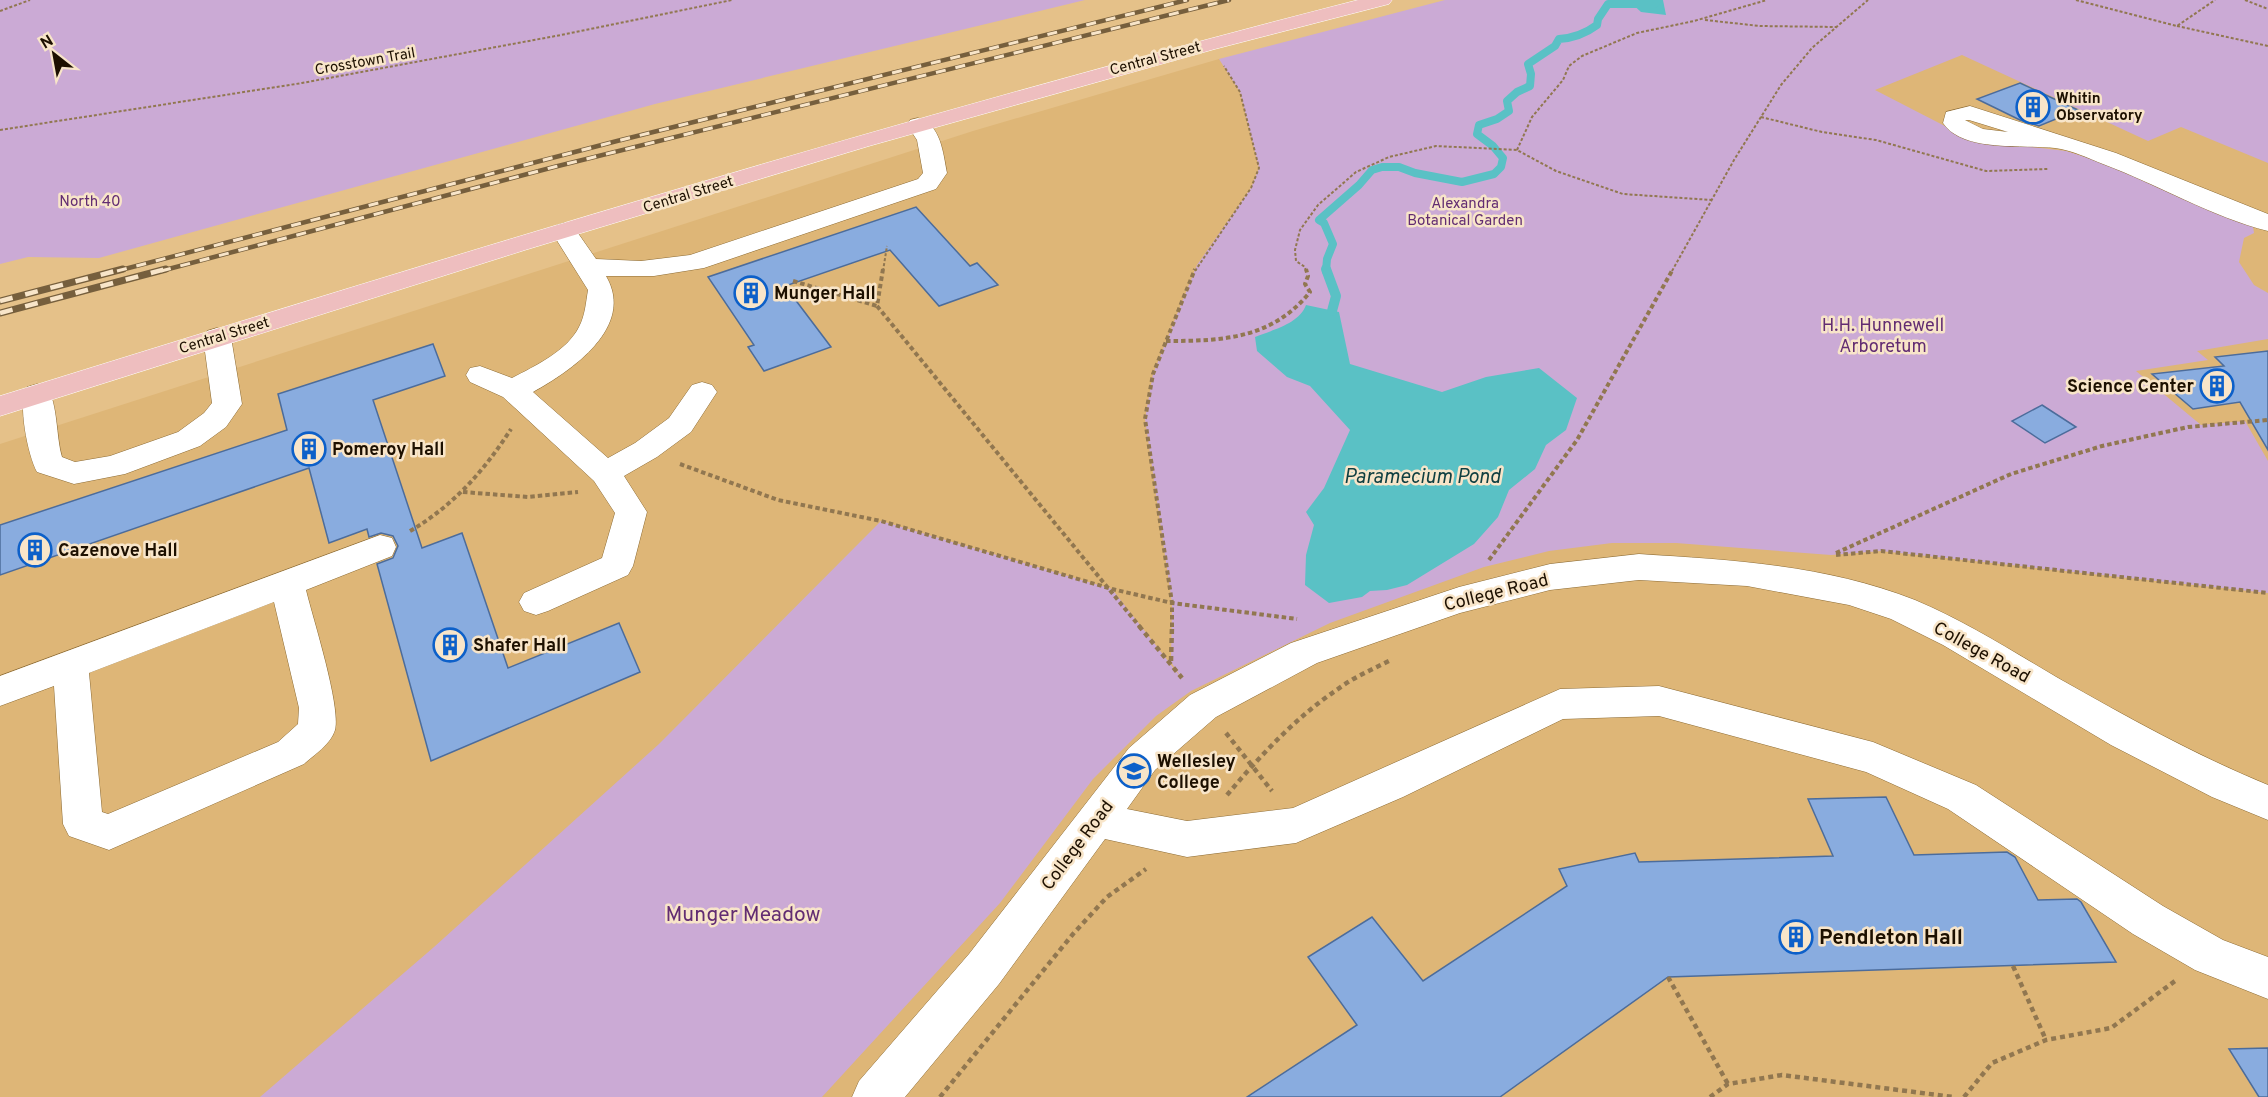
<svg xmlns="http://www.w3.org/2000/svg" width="2268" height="1097" font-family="Overpass,sans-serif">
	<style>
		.built { fill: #deb677 }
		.green { fill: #cbaad5 }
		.water { fill: #5ac1c5 }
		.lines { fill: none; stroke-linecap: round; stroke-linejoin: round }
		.stream-far1 { stroke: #5ac1c5; stroke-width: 8 }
		.stream { stroke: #5ac1c5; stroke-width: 10 }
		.building { fill: #89acdf; stroke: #4c6c9b; stroke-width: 1.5 }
		.minor-casing { stroke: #8c6b34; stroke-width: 1 }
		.major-casing { stroke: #fff; stroke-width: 1 }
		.path-far2 { stroke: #917750; stroke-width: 2; stroke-dasharray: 3 2; stroke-linecap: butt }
		.path-far1 { stroke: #917750; stroke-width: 4; stroke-dasharray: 4.5 3; stroke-linecap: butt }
		.path { stroke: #917750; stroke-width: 4.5; stroke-dasharray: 5 4; stroke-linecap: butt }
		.minor { fill: #fff; fill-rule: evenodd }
		.major { fill: #eebebf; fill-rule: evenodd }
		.rail-far1-casing { stroke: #765f3d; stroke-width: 4.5 }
		.rail-casing { stroke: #765f3d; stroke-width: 7 }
		.rail-far1 { stroke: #f8e5c9; stroke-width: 3; stroke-dasharray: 10; stroke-linecap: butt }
		.rail { stroke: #f8e5c9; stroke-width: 4.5; stroke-dasharray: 13; stroke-linecap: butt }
		.labels { text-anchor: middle; stroke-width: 5; stroke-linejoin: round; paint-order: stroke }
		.far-street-label { font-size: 15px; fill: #1d1000; stroke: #f8e5c9 }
		.far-poi-label { font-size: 15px; font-weight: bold; fill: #1d1000; stroke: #f8e5c9; text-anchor: start }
		.far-park-label { font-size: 15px; fill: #622c72; stroke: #f8e5c9 }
		.poi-label { font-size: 18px; font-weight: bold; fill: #1d1000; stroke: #f8e5c9; text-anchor: start }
		.park-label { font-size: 18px; fill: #622c72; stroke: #f8e5c9 }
		.street-label { font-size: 18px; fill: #1d1000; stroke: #f8e5c9 }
		.water-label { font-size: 20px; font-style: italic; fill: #0f3f41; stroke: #f8e5c9 }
		.near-park-label { font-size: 21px; fill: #622c72; stroke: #f8e5c9 }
		.near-poi-label { font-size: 21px; font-weight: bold; fill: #1d1000; stroke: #f8e5c9; text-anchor: start }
	</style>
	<rect width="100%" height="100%" fill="#e5c189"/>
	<path class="built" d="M2268,0V1097H0V444L973,131L1219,59Z"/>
	<g class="green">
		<path d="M0,0H1085L655,104L99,258L28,257L0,264Z"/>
		<path d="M1445,0H2268V163L2181,127L2148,141L1962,55L1875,90L1972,140L2066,151L2104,163L2253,226L2254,233L2244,238L2239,262L2254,285L2268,293V339L2197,351L2208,360L2136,371L2201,425L2245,421L2268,461V593L1881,551L1831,555L1676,543H1612L1549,551L1484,567L1330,623L1191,691L1156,716L1093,779L1000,903L822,1097H260L434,947L659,744L881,521L1112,589L1182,679L1171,662L1172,603L1145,419L1153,374L1197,265L1251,188L1259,168L1240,92L1219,59Z"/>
	</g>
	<g class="water">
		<path d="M1663,0L1666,15L1641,12L1629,1Z"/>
		<path d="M1306,305L1339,312L1350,364L1442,392L1486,377L1539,368L1577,398L1566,430L1546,445L1535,469L1509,490L1498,517L1474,544L1407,585L1387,590L1370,591L1362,597L1329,603L1305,585L1306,555L1314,525L1306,512L1324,488L1350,430L1310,386L1287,377L1257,351L1255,337C1272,330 1299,324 1306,305Z"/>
	</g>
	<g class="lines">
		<path class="stream-far1" d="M1326,271L1327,259L1333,244L1324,223L1319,220L1359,185L1372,170L1382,167H1399L1415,173L1462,182L1494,174L1501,167L1503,158L1493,146L1477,134L1479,125L1497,119L1509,111L1507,101L1517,92L1530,86L1531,74L1528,64L1555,46L1559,39C1574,38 1585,34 1597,25L1598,19L1608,4H1655L1657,0"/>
		<path class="stream" d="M1326,269L1336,296L1332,311"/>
	</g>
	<g class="building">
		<path d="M2020,83L2078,110L2039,126L2020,120L1977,99Z"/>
		<path d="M916,207L970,266L977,263L998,285L939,306L890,250L785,286L831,347L764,371L748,347L754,345L708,277Z"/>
		<path d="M433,344L445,376L373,400L422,548L462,533L508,668L619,623L640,672L431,761L377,564L393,558L398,546L393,536L381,533L369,537L367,529L329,543L309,468L0,575V525L287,430L278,394Z"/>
		<path d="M2268,351V450L2240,402L2193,409L2152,374L2224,366L2215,357Z"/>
		<path d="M2042,405L2076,427L2045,443L2012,421Z"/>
		<path d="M1886,797L1914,855L2007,852L2015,857L2038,900L2077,899L2081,902L2116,962L1668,977L1500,1097H1247L1357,1025L1308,957L1372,917L1423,981L1567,886L1559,869L1635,853L1639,862L1833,856L1808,799Z"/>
		<path d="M2268,1048V1097H2259L2229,1049Z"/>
	</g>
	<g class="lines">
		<g class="minor-casing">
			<g id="minor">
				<path d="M1970,106L2116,153L2268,214V231C2212,217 2157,184 2103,164C2088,158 2071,150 2055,148C2024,144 1963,153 1943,123L1946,112ZM1965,120H1969L2008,132L1983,129Z"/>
				<path d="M918,118C941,124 943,153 947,173L936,189L704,268L654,276H606C636,327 571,371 533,392L608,458L635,443L669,418L692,385L702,382L712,385L717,392L691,432L657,457L624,476L647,512L633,566L628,575L548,611L536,615L524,611L519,602L524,593L602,558L615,513L594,481L503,397L470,382L466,375L470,368L480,366L512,378C535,366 567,351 579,327C585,316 586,302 588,290L551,231L555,226L564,223L573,226L596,259L641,261L690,255L918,179L923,173L917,140L907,125L910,120Z"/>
				<path d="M217,328L227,331L231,337L242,404L226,427L200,446L125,474L74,484L37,472C28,456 17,402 27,387L37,384L47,387C58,404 56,437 62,457L75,462L110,456L178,432L204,413L212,403L203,337L207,331Z"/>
				<path d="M380,535L392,538L396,547L392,556L306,590C313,619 341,706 335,730C331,744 314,755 304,764L109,850L69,836L63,824L54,686L0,706V676ZM274,602L299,708L298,724L278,742L108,814L102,812L89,673Z"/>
				<path d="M1639,554C1733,560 1826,565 1915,600C1965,621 2012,651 2058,678C2127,717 2195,755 2268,785V820L2212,797L2111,745L1943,645L1891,619L1849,605L1747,586L1639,580L1550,590L1460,613L1317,663L1216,717L1155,770L1127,809L1187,821L1293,808L1560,689L1659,686L1873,742L1976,785L2163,906L2223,940L2268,957V999L2195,970L2133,934L1948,809L1866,772L1659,716L1563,719L1403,797L1296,843L1187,857L1105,839L999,984L905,1097H852L859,1081L969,954L1129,748L1190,695L1291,643L1459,587L1550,564Z"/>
			</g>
		</g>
		<g class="major-casing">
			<path id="major" d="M1358,0H1392L1389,4L1215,49L869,146L525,250L0,416V396C451,256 901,117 1358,0Z"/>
		</g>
		<g class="path-far2">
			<path d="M2076,0L2177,26L2215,0"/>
			<path d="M2245,0L2268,9"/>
			<path d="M0,11L30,0"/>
			<path d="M1705,20L1760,26L1837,27"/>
			<path d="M2177,26L2268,46"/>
			<path d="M1761,117L1822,132L1876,140L1986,171L2048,169"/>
			<path d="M0,130L302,83L561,35L732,0"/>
			<path d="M1517,150L1532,117L1563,80L1569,66L1582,56L1637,33L1694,21L1767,0"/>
			<path d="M883,271L887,246"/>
			<path d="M1195,271L1251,188L1259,168L1240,92L1224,66"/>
			<path d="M1306,271L1305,267L1296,261L1295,250L1300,230L1318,205L1356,172L1389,157L1436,146L1517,150L1556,171L1623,194L1712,200"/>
			<path d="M1672,271L1734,160L1781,85L1812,48L1868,0"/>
		</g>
		<g class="path-far1">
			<path d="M883,269L877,306L1140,627"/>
			<path d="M793,281L877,306"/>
			<path d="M1166,341C1223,341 1272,339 1310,292L1305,284L1308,276L1306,269"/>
			<path d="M680,464L778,500L881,521L1112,589L1172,603L1297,619"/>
			<path d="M463,492L528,497L578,492"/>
			<path d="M410,531C453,506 484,471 511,429"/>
			<path d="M1836,553L2011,474L2102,446L2188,427L2268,420"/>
			<path d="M1836,555L1881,551L2268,593"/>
			<path d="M1489,560L1577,440L1673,269"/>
			<path d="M1172,627V603L1145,419L1153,374L1195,269"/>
		</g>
		<g class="path">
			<path d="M1139,626L1182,678"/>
			<path d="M1171,661L1172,626"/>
			<path d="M1226,733L1272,791"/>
			<path d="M1227,795C1260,756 1296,717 1338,689C1354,677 1373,669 1391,660"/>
			<path d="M2013,966L2046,1040"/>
			<path d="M1668,977L1728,1084"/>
			<path d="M940,1097L1073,934L1107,897L1146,869"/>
			<path d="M1710,1097L1728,1084L1782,1075L1953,1097"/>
			<path d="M1964,1097L1992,1063L2046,1040L2111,1028L2175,981"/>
		</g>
		<use href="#minor" class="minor"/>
		<use href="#major" class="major"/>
		<g class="rail-far1-casing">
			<g id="rail-far1">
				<path d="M117,271L617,141L1187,0"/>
				<path d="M161,271L554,167L1229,0"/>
			</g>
		</g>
		<g class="rail-casing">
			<g id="rail">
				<path d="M0,301L123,269"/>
				<path d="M0,313L166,269"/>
			</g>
		</g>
		<use href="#rail-far1" class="rail-far1"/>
		<use href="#rail" class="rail"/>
	</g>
	<defs>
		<g id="building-ring" transform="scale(1.725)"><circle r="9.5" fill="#f8e5c9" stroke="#0d60c9" stroke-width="1.5"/><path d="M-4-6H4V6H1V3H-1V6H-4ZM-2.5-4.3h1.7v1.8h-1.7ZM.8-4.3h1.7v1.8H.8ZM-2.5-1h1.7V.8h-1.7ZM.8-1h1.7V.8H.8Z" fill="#0d60c9"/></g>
		<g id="university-ring" transform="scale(1.725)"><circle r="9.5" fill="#f8e5c9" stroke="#0d60c9" stroke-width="1.5"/><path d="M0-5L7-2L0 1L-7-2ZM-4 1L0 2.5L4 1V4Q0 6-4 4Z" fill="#0d60c9"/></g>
	</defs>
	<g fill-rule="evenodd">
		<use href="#building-ring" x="2033" y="107"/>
		<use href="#building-ring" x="751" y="293"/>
		<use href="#building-ring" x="2217" y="386"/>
		<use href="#building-ring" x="309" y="449"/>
		<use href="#building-ring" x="35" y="550"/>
		<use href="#building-ring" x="450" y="645"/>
		<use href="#university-ring" x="1134" y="771"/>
		<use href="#building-ring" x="1796" y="937"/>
	</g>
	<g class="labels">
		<g class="far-street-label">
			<text transform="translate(1155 58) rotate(-15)" y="5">Central Street</text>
			<text transform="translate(365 61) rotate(-10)" y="5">Crosstown Trail</text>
			<text transform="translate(688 194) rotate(-17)" y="5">Central Street</text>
			<text transform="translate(224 335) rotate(-17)" y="5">Central Street</text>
		</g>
		<g class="far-poi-label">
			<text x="2056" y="103">Whitin<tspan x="2056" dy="17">Observatory</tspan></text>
		</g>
		<g class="far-park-label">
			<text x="90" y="206">North 40</text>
			<text x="1465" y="208">Alexandra<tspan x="1465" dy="17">Botanical Garden</tspan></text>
		</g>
		<g class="poi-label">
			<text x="774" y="299">Munger Hall</text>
			<text x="2194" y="392" text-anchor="end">Science Center</text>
			<text x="332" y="455">Pomeroy Hall</text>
			<text x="58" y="556">Cazenove Hall</text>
			<text x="473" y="651">Shafer Hall</text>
			<text x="1157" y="767">Wellesley<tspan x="1157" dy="21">College</tspan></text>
		</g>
		<g class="park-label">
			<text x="1883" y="331">H.H. Hunnewell<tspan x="1883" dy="21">Arboretum</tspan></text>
		</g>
		<g class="street-label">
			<text transform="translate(1496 592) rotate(-14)" y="6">College Road</text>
			<text transform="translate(1982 652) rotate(29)" y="6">College Road</text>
			<text transform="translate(1077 845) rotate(-53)" y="6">College Road</text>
		</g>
		<g class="water-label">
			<text x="1422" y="483">Paramecium Pond</text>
		</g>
		<g class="near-park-label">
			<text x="743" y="921">Munger Meadow</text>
		</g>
		<g class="near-poi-label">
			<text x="1819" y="944">Pendleton Hall</text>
		</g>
	</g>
	<g transform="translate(54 54) rotate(329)" stroke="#f8e5c9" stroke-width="4.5" paint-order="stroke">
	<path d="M0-4.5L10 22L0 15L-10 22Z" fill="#1d1000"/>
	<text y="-9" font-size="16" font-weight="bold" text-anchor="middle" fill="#1d1000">N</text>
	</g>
</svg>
